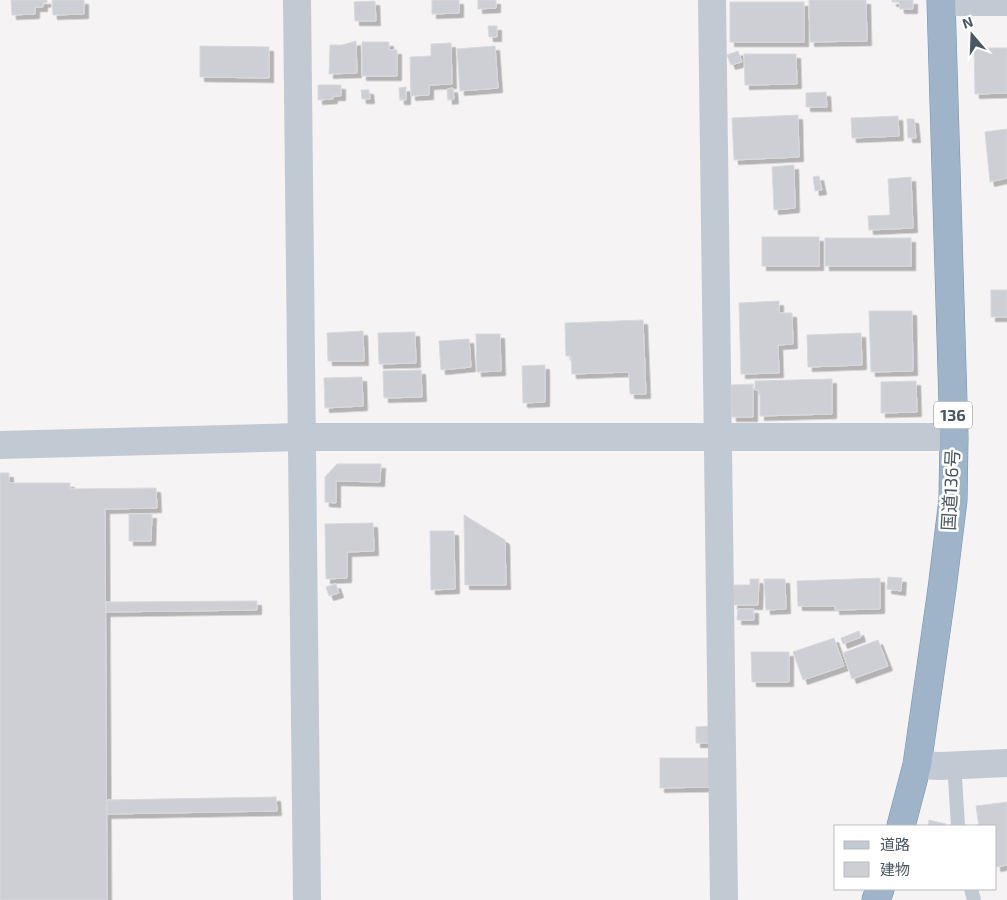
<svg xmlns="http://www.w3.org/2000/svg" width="1007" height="900" font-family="'Exo 2','Noto Sans JP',sans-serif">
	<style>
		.building { fill: #cdcfd5; stroke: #d7d9de; filter: url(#shadow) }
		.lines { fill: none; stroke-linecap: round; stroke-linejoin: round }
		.trunk-casing { stroke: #7690ad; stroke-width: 29 }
		.service { stroke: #c1cad2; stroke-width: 14 }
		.minor { stroke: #c1cad2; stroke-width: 28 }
		.trunk { stroke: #9fb4c9; stroke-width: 28 }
		.labels { text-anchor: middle; stroke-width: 5; stroke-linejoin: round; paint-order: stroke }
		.shield { fill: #fff; stroke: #808990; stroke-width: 1 }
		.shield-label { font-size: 16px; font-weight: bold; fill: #4a5661 }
		.street-label { font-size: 18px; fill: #4a5661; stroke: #fff }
	</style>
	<defs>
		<filter id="shadow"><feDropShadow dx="4.5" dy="4.5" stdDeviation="0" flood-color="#0004"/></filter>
	</defs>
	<rect width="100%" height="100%" fill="#f5f3f3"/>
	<g class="building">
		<path d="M11,0H47V2L43,3V7H35V14L12,15Z"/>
		<path d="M52,0H84V14L53,15Z"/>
		<path d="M432,0H459V13L432,14Z"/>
		<path d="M478,0H496V8L478,9Z"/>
		<path d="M809,0H866L867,41L810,42Z"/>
		<path d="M892,0H913V9H900L899,2H892Z"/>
		<path d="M375,1L376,21H355L354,2Z"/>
		<rect x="730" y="2" width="74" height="40"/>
		<path d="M488,26H497V37H489Z"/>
		<path d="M356,41L357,73L329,74L330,45H342Z"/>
		<path d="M362,42H389V50H397V76H362Z"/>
		<path d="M451,43L452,84L429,85V95L411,96L410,57L431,56V44Z"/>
		<path d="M200,46L269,47V78L200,77Z"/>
		<path d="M495,46L498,88L460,91L457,49Z"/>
		<path d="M974,48H1007V93L975,94Z"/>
		<path d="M738,51L742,62L731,65L727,55Z"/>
		<path d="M744,54H796L797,84L745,85Z"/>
		<path d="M318,85H341V96H333V99L318,100Z"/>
		<path d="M406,87V100H400L399,88Z"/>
		<path d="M453,88L454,99L448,100L447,89Z"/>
		<path d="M361,90H369L370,99H362Z"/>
		<path d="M826,92L827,107H806V93Z"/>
		<path d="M798,115L799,157L734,160L732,118Z"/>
		<path d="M898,116L899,136L852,138L851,118Z"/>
		<path d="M907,119H914L916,138H908Z"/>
		<path d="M1007,129V178L990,182L985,132Z"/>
		<path d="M794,165L795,208L774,210L772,167Z"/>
		<path d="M819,176L822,190L815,191L813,177Z"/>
		<path d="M911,177L913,228L869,230L868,216L890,215L888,179Z"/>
		<rect x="762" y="237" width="57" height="29"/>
		<rect x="825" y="238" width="86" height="28"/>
		<rect x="991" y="290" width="16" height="27"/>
		<path d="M779,301V313H792L793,344L778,345L779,373L741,374L739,303Z"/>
		<path d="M869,311H912L913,371L871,372Z"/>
		<path d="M643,320L646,394H630L629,372L572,374L571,356H566L565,323Z"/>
		<path d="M363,331L364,361H328L327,333Z"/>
		<path d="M415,332L416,363L379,364L378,333Z"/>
		<path d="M861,333L862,365L808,367L807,335Z"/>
		<path d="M476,334H500L501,371L477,372Z"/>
		<path d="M469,339L471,367L441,370L439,341Z"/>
		<path d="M545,365V402L523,403L522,366Z"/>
		<path d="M421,370L422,397L384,398L383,371Z"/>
		<path d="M362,377L363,406L325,408L324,378Z"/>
		<path d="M832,379V414L760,416V394L758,390H755V381Z"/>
		<path d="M916,381L917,412L881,413V382Z"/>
		<path d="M753,384V417H732L731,385Z"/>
		<path d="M337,464H381L380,482L336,481V503L325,502V477Z"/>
		<path d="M0,473H9V483H70V489L156,488L157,508L105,509L107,900H0Z"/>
		<path d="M129,514H152L151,541H129Z"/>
		<path d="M464,515L505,540L506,585H465Z"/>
		<path d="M373,523L374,551L347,552V578L326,579L325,524Z"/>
		<path d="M430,531H454L455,589L431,590Z"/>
		<path d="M888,577L902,578L901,591L887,589Z"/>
		<path d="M880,578V609L835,610V606H798L797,581Z"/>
		<path d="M750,579H759L758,605H733L734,585H750Z"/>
		<path d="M764,579H785L786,609L766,610Z"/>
		<path d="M336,584L339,593L329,596L326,587Z"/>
		<path d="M257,601V610L106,612V602Z"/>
		<path d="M738,609H754V620H737Z"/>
		<path d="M859,631L861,637L843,644L841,638Z"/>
		<path d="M834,638L844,666L803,680L793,652Z"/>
		<path d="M878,640L888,666L852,679L843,653Z"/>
		<path d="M751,652H789V682H752Z"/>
		<path d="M711,726V743H696V727Z"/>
		<path d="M660,758H712V787L660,788Z"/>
		<path d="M276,797L277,811L107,814V800Z"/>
		<path d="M1007,802V865L996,867V826H979L976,806Z"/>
		<path d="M929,820L946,824L945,826H928Z"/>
	</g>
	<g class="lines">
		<g class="trunk-casing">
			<g id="trunk">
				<path d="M901,826L917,765L942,589L953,500L954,437L941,0"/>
				<path d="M876,900L880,889"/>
			</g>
		</g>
		<g class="service">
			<path d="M955,764V778L958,826"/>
			<path d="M971,889L974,900"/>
		</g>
		<g class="minor">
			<path d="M297,0L307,900"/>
			<path d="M712,0L724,900"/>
			<path d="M942,2H1007"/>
			<path d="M0,445L301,437H954"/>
			<path d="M917,765L941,766L1007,763"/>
		</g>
		<use href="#trunk" class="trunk"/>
	</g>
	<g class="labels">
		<rect class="shield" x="934" y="401.5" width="38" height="27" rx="4"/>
		<g class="shield-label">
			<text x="953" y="421">136</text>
		</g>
		<g class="street-label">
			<text transform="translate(951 490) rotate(-87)" y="6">国道136号</text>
		</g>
	</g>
	<rect x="834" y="825" width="162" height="65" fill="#ffffff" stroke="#b7bbc0"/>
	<rect x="844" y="841" width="25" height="8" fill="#c1cad2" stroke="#b7bbc0"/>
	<text x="880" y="850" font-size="15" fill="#4a5661">道路</text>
	<rect x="844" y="862" width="25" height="15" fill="#cdcfd5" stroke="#b7bbc0"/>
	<text x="880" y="875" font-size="15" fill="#4a5661">建物</text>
	<g transform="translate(972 35) rotate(341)" stroke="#ffffff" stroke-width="4" paint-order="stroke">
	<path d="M0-4L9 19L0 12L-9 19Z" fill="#4a5661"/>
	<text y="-8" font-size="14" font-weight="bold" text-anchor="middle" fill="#4a5661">N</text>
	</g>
</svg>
